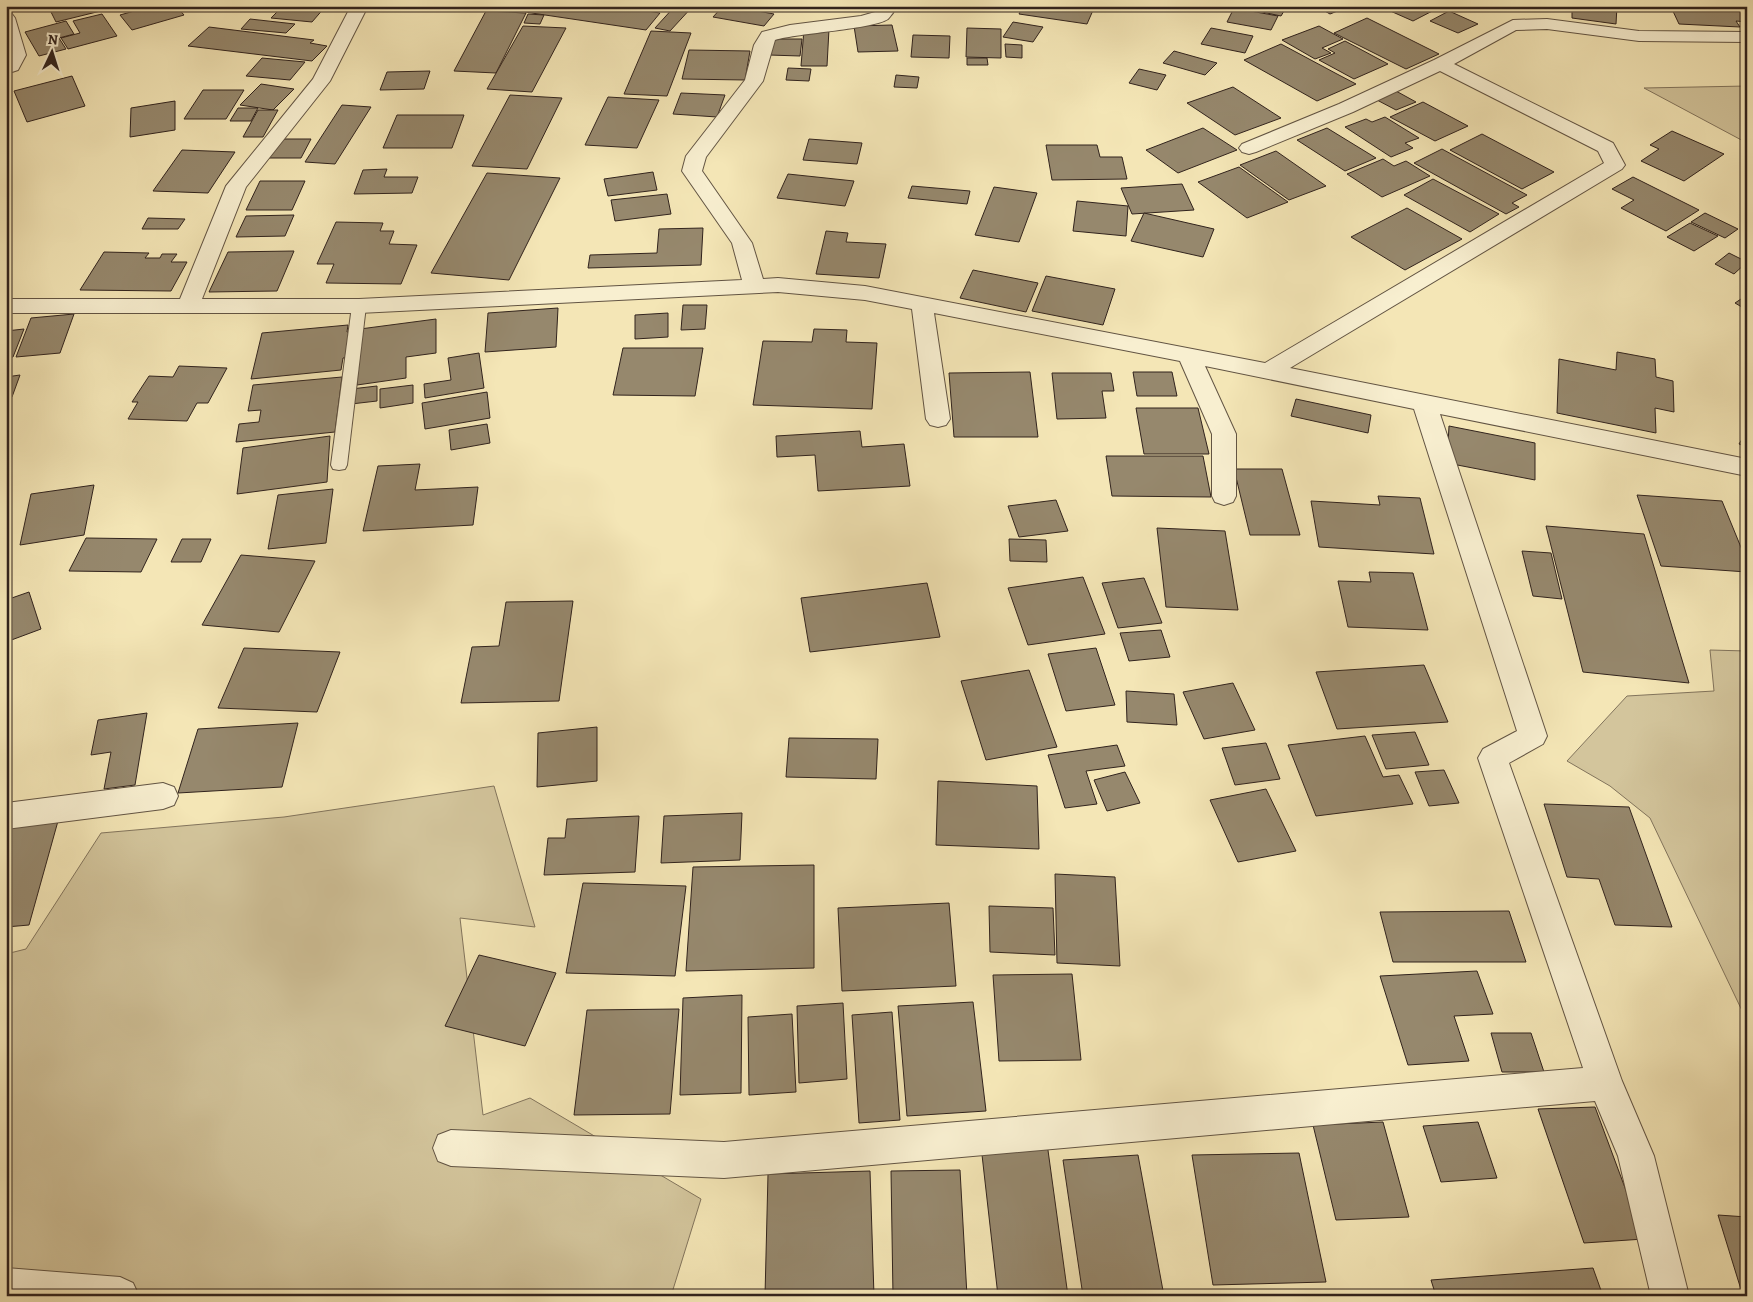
<svg xmlns="http://www.w3.org/2000/svg" width="1753" height="1302" font-family="Alegreya,serif">
	<style>
		.green { fill: #d3c59c; stroke: #82745c }
		.building { fill: #96886d; stroke: #31231d }
		.lines { fill: none; stroke-linecap: round; stroke-linejoin: round }
		.lane-casing { stroke: #625443; stroke-width: 2 }
		.street-casing { stroke: #625443; stroke-width: 2 }
		.lane { fill: #f8efd0; fill-rule: evenodd }
		.street { fill: #f8efd0; fill-rule: evenodd }
	</style>
	<rect width="100%" height="100%" fill="#f4e6b6"/>
	<filter id="stains"><feTurbulence type="fractalNoise" baseFrequency=".004" numOctaves="4"/><feColorMatrix values="0 0 0 0 .2 0 0 0 0 .09 0 0 0 0 .02 0 0 0 .5 -.17"/></filter>
	<radialGradient id="worn" r=".72"><stop offset=".6" stop-color="#630" stop-opacity="0"/><stop offset="1" stop-color="#630" stop-opacity=".3"/></radialGradient>
	<g class="green">
		<path d="M1747,86V143L1644,88Z"/>
		<path d="M1710,650L1747,651V1021L1650,818L1610,786L1567,761L1627,696L1714,691Z"/>
		<path d="M494,786L535,927L460,918L483,1115L530,1098L701,1199L671,1296H6V954L26,949L101,833L284,817Z"/>
	</g>
	<g class="building">
		<path d="M48,6H121L56,22Z"/>
		<path d="M152,6H176L184,15L132,30L120,15Z"/>
		<path d="M283,6H313L325,7L312,22L271,18Z"/>
		<path d="M530,6H615L660,13L646,30L525,12Z"/>
		<path d="M675,6H693L670,31L655,28Z"/>
		<path d="M723,6H730L774,14L764,26L713,17Z"/>
		<path d="M1023,6H1082L1094,8L1087,24L1019,14Z"/>
		<path d="M1250,6H1287L1281,16L1248,9Z"/>
		<path d="M1316,6H1350L1330,14Z"/>
		<path d="M1379,6H1442L1413,21Z"/>
		<path d="M1572,6H1617L1616,24L1572,18Z"/>
		<path d="M1678,6H1747V22L1736,21L1740,27L1679,24L1671,7L1679,8Z"/>
		<path d="M1234,8L1278,16L1271,30L1227,22Z"/>
		<path d="M486,11L526,13L496,73L454,71Z"/>
		<path d="M1449,11L1478,24L1458,33L1430,21Z"/>
		<path d="M102,14L117,36L68,49L61,38L80,33L73,21Z"/>
		<path d="M528,14L544,15L540,24L524,23Z"/>
		<path d="M1367,18L1439,54L1406,69L1334,33Z"/>
		<path d="M250,19L295,24L286,33L241,29Z"/>
		<path d="M66,21L74,34L59,38L66,49L39,56L25,32Z"/>
		<path d="M1013,22L1043,27L1033,42L1003,37Z"/>
		<path d="M892,25L898,51L858,52L854,26Z"/>
		<path d="M523,26L566,28L532,92L487,89Z"/>
		<path d="M1319,26L1343,39L1322,48L1331,53L1315,59L1282,40Z"/>
		<path d="M209,27L314,40L310,43L327,46L312,61L188,46Z"/>
		<path d="M967,28L1001,29V58L966,57Z"/>
		<path d="M1211,28L1253,36L1245,53L1201,44Z"/>
		<path d="M804,29H829L827,66H801Z"/>
		<path d="M651,31L691,33L667,96L624,94Z"/>
		<path d="M913,35L950,36L949,58L911,57Z"/>
		<path d="M772,39H802L800,56L769,55Z"/>
		<path d="M1345,41L1388,64L1354,79L1319,60L1335,53L1328,49Z"/>
		<path d="M1005,44L1022,45V58L1006,57Z"/>
		<path d="M1281,44L1337,74L1356,84L1317,101L1244,60Z"/>
		<path d="M689,50L750,51L745,80L682,79Z"/>
		<path d="M1174,51L1217,63L1205,75L1163,63Z"/>
		<path d="M262,58L305,62L290,80L246,76Z"/>
		<path d="M967,58H987L988,65H967Z"/>
		<path d="M788,68L811,69L809,81L786,80Z"/>
		<path d="M1139,69L1166,75L1157,90L1129,83Z"/>
		<path d="M430,71L424,89L380,90L387,72Z"/>
		<path d="M896,75L919,77L917,88L894,87Z"/>
		<path d="M72,76L85,106L27,122L14,91Z"/>
		<path d="M261,84L294,89L273,110L240,105Z"/>
		<path d="M1233,87L1281,118L1235,135L1187,103Z"/>
		<path d="M203,90H244L226,119H184Z"/>
		<path d="M1396,91L1416,102L1396,110L1377,100Z"/>
		<path d="M681,93L725,95L717,117L673,114Z"/>
		<path d="M510,95L562,98L527,169L472,166Z"/>
		<path d="M608,97L659,100L637,148L585,145Z"/>
		<path d="M175,101V130L130,137L131,108Z"/>
		<path d="M1423,102L1468,126L1435,141L1390,117Z"/>
		<path d="M342,105L371,107L335,164L305,162Z"/>
		<path d="M238,108H258L251,121H230Z"/>
		<path d="M258,110H278L263,137H243Z"/>
		<path d="M397,115H464L452,148H383Z"/>
		<path d="M1385,117L1419,138L1405,143L1413,148L1391,157L1345,127L1366,119L1372,122Z"/>
		<path d="M1203,128L1237,150L1178,173L1146,150Z"/>
		<path d="M1327,128L1376,158L1345,171L1297,140Z"/>
		<path d="M1672,131L1724,154L1684,181L1641,161L1659,149L1650,145Z"/>
		<path d="M1482,134L1554,172L1522,189L1450,150Z"/>
		<path d="M279,139H311L301,158H269Z"/>
		<path d="M809,139L862,143L857,164L803,160Z"/>
		<path d="M1046,145H1097L1100,157H1122L1127,179L1052,180Z"/>
		<path d="M1442,149L1527,195L1512,203L1519,207L1506,214L1414,163Z"/>
		<path d="M182,150L235,152L208,193L153,191Z"/>
		<path d="M1276,151L1326,186L1289,200L1240,165Z"/>
		<path d="M1383,159L1394,166L1406,161L1430,176L1382,197L1347,174Z"/>
		<path d="M1239,167L1288,202L1247,218L1198,182Z"/>
		<path d="M387,169L384,177H418L412,193L354,194L363,170Z"/>
		<path d="M653,172L657,190L608,196L604,179Z"/>
		<path d="M487,173L560,178L509,280L431,273Z"/>
		<path d="M788,174L854,181L845,206L777,198Z"/>
		<path d="M1633,177L1699,210L1666,231L1621,208L1634,200L1612,189Z"/>
		<path d="M1433,179L1499,214L1470,232L1404,195Z"/>
		<path d="M260,181H305L292,210H246Z"/>
		<path d="M1182,184L1194,210L1132,214L1121,188Z"/>
		<path d="M912,186L970,191L967,204L908,198Z"/>
		<path d="M994,187L1037,193L1019,242L975,235Z"/>
		<path d="M667,194L671,214L615,221L611,200Z"/>
		<path d="M1077,201L1128,206L1126,236L1073,231Z"/>
		<path d="M1407,208L1462,239L1405,270L1351,237Z"/>
		<path d="M1144,213L1214,229L1203,257L1131,241Z"/>
		<path d="M1705,213L1738,229L1725,238L1691,222Z"/>
		<path d="M294,215L285,236L236,237L246,216Z"/>
		<path d="M148,218L185,219L178,229H142Z"/>
		<path d="M336,222L383,223L380,231H394L389,244L417,245L401,284L326,283L334,264H317Z"/>
		<path d="M1690,223L1718,236L1694,251L1667,237Z"/>
		<path d="M703,228L701,265L588,268L590,255L657,253L659,229Z"/>
		<path d="M826,231L848,233L846,242L886,244L879,278L816,274Z"/>
		<path d="M294,251L277,291L209,292L228,252Z"/>
		<path d="M104,252L149,253L145,258H160L162,254H177L171,262H187L171,291L80,290Z"/>
		<path d="M1729,253L1747,262L1734,274L1715,264Z"/>
		<path d="M973,270L1038,283L1026,312L960,298Z"/>
		<path d="M1046,276L1115,289L1103,325L1032,311Z"/>
		<path d="M1747,295V310L1735,303Z"/>
		<path d="M683,305H707L705,329L681,330Z"/>
		<path d="M558,308L556,347L485,352L488,313Z"/>
		<path d="M668,313V337L635,339V315Z"/>
		<path d="M74,314L60,353L16,357L31,318Z"/>
		<path d="M436,319V353L406,357V378L357,385L360,329Z"/>
		<path d="M348,325L347,332H353L349,357L343,358L341,370L251,379L262,333Z"/>
		<path d="M24,329L13,357L6,358V331Z"/>
		<path d="M814,329L847,330L846,342L877,343L872,409L753,405L763,341L812,342Z"/>
		<path d="M623,348H703L695,396L613,395Z"/>
		<path d="M1617,352L1655,359L1656,377L1673,381L1674,412L1655,408L1656,433L1557,413L1559,359L1616,370Z"/>
		<path d="M479,353L484,388L425,398L424,384L451,380L448,358Z"/>
		<path d="M179,366L227,368L208,403H197L187,421L128,419L138,402H132L149,376L173,377Z"/>
		<path d="M1030,372L1038,437H954L949,373Z"/>
		<path d="M1133,372H1172L1177,396H1137Z"/>
		<path d="M1052,373H1111L1114,391H1102L1106,418L1057,419Z"/>
		<path d="M20,375L12,397H6V377Z"/>
		<path d="M342,377L335,432L236,442L239,424L259,422L261,410L248,411L253,385Z"/>
		<path d="M413,385V403L380,408V389Z"/>
		<path d="M377,386V401L351,404V389Z"/>
		<path d="M487,392L490,418L425,429L422,403Z"/>
		<path d="M1296,399L1371,415L1368,433L1291,416Z"/>
		<path d="M1136,408H1198L1209,454H1144Z"/>
		<path d="M487,424L490,443L451,450L449,430Z"/>
		<path d="M1449,426L1535,443V480L1447,463Z"/>
		<path d="M860,431L862,447L904,444L910,486L818,491L815,455L777,457L776,436Z"/>
		<path d="M1747,431V447L1739,444Z"/>
		<path d="M330,436L327,482L237,494L243,448Z"/>
		<path d="M1106,456H1203L1211,497L1112,496Z"/>
		<path d="M420,464L415,490L478,487L473,525L363,531L378,466Z"/>
		<path d="M1234,469H1282L1300,535H1250Z"/>
		<path d="M94,485L84,535L20,545L31,494Z"/>
		<path d="M333,489L326,543L268,549L278,495Z"/>
		<path d="M1637,495L1722,501L1747,562V572L1661,566Z"/>
		<path d="M1378,496L1420,498L1434,554L1319,547L1311,501L1380,505Z"/>
		<path d="M1056,500L1068,531L1019,537L1008,506Z"/>
		<path d="M1546,526L1644,534L1689,683L1583,672Z"/>
		<path d="M1157,528L1225,531L1238,610L1166,607Z"/>
		<path d="M86,538L157,539L141,572L69,571Z"/>
		<path d="M182,539H211L201,562H171Z"/>
		<path d="M1009,539L1046,540L1047,562L1010,561Z"/>
		<path d="M1522,551L1551,553L1562,599L1533,596Z"/>
		<path d="M241,555L315,561L279,632L202,625Z"/>
		<path d="M1369,572L1413,573L1428,630L1348,627L1338,581L1371,582Z"/>
		<path d="M1083,577L1105,634L1028,645L1008,588Z"/>
		<path d="M1144,578L1162,623L1118,628L1102,583Z"/>
		<path d="M927,583L940,637L810,652L801,598Z"/>
		<path d="M29,592L41,629L6,642V600Z"/>
		<path d="M573,601L559,701L461,703L472,647L499,646L506,602Z"/>
		<path d="M1161,630L1170,657L1129,661L1120,633Z"/>
		<path d="M244,648L340,652L317,712L218,708Z"/>
		<path d="M1096,648L1115,705L1066,711L1048,654Z"/>
		<path d="M1424,665L1448,722L1337,729L1316,672Z"/>
		<path d="M1029,670L1057,747L986,760L961,681Z"/>
		<path d="M1233,683L1255,730L1204,739L1183,692Z"/>
		<path d="M1126,691L1174,694L1177,725L1127,722Z"/>
		<path d="M147,713L135,785L104,789L111,752L91,755L98,720Z"/>
		<path d="M298,723L282,787L178,793L198,729Z"/>
		<path d="M597,727V781L537,787L538,733Z"/>
		<path d="M1415,732L1429,765L1386,769L1372,735Z"/>
		<path d="M1365,736L1383,777L1399,775L1413,804L1316,816L1288,745Z"/>
		<path d="M789,738L878,739L876,779L786,777Z"/>
		<path d="M1266,743L1280,779L1235,785L1222,748Z"/>
		<path d="M1117,745L1125,766L1086,771L1097,804L1065,808L1048,755Z"/>
		<path d="M1444,770L1459,803L1429,806L1415,772Z"/>
		<path d="M1125,772L1140,803L1107,811L1094,780Z"/>
		<path d="M938,781L1037,786L1039,849L936,845Z"/>
		<path d="M1266,789L1296,851L1238,862L1210,800Z"/>
		<path d="M1544,804L1629,807L1672,927L1615,925L1599,879L1567,877Z"/>
		<path d="M742,813L740,860L661,863L664,816Z"/>
		<path d="M639,816L635,872L544,875L548,838H565L567,819Z"/>
		<path d="M58,821L29,925L6,927V827Z"/>
		<path d="M814,865V968L686,971L693,867Z"/>
		<path d="M1055,874L1115,877L1120,966L1057,963Z"/>
		<path d="M583,883L686,886L675,976L566,973Z"/>
		<path d="M949,903L956,986L842,991L838,908Z"/>
		<path d="M989,906L1053,908L1055,955L990,952Z"/>
		<path d="M1509,911L1526,962H1393L1380,912Z"/>
		<path d="M479,955L556,973L525,1046L445,1026Z"/>
		<path d="M1477,971L1493,1014L1454,1016L1469,1061L1408,1065L1380,976Z"/>
		<path d="M1072,974L1081,1060L999,1061L993,975Z"/>
		<path d="M742,995L741,1093L680,1095L683,998Z"/>
		<path d="M973,1002L986,1111L907,1116L898,1006Z"/>
		<path d="M843,1003L847,1079L799,1083L797,1006Z"/>
		<path d="M679,1009L670,1114L574,1115L587,1010Z"/>
		<path d="M892,1012L900,1120L859,1123L852,1015Z"/>
		<path d="M792,1014L796,1092L749,1095L748,1017Z"/>
		<path d="M1491,1033H1531L1544,1072H1502Z"/>
		<path d="M1595,1107L1644,1239L1584,1243L1538,1109Z"/>
		<path d="M1383,1122L1409,1217L1336,1220L1313,1125Z"/>
		<path d="M1478,1122L1497,1178L1441,1182L1423,1126Z"/>
		<path d="M1047,1143L1068,1296H998L981,1146Z"/>
		<path d="M1299,1153L1326,1282L1213,1285L1192,1155Z"/>
		<path d="M1138,1155L1164,1296H1083L1063,1160Z"/>
		<path d="M960,1170L967,1296H893L891,1171Z"/>
		<path d="M870,1171L874,1296H765L768,1174Z"/>
		<path d="M1718,1215L1747,1217V1296H1743Z"/>
		<path d="M1593,1268L1603,1296H1436L1431,1280Z"/>
	</g>
	<g class="lines">
		<g class="lane-casing">
			<path id="lane" d="M359,302L364,303L366,306L347,465L345,469L339,470L333,469L331,465L352,306L354,303Z"/>
		</g>
		<g class="street-casing">
			<g id="street">
				<path d="M351,6H368L330,81L246,187L202,299H359L742,280L732,243L682,171L686,156L745,80L754,45L762,32L790,25L861,16L875,12L880,6H897C895,10 891,16 888,19C874,29 798,33 775,40L763,81L706,157L702,171L752,243L763,279L778,278L865,286L1265,363L1604,163L1598,151L1440,71L1353,112L1256,152L1249,154L1242,152L1239,148L1242,144L1339,104L1434,60L1513,20L1547,19L1639,31L1747,32V42L1639,41L1547,29L1516,30L1454,64L1613,143L1625,165L1622,169L1290,368L1747,459V476L1440,414L1547,736L1543,744L1509,763L1622,1081L1654,1156L1689,1296H1651L1618,1156L1595,1101L724,1178L451,1166L438,1161L433,1148L438,1135L451,1130L724,1142L1583,1068L1478,758L1483,749L1517,731L1414,409L1205,366L1236,434V496L1233,502L1224,505L1215,502L1212,496V434L1180,361L934,313L950,419L946,425L938,427L930,425L926,419L912,309L865,300L778,292L359,313H6V299H180L226,186L313,79Z"/>
				<path d="M6,13L12,14L15,18L26,55L18,70L6,74L8,55L6,49Z"/>
				<path d="M163,783L174,787L178,796L174,805L163,809L6,829V803Z"/>
				<path d="M6,1268L120,1277L133,1283L139,1296H6Z"/>
			</g>
		</g>
		<use href="#lane" class="lane"/>
		<use href="#street" class="street"/>
	</g>
	<rect width="1753" height="1302" fill="none" stroke="#f4e6b6" stroke-width="25"/>
	<rect x="8" y="8" width="1738" height="1287" fill="none" stroke="#31231d" stroke-width="2.5"/>
	<rect x="12" y="12" width="1728" height="1277" fill="none" stroke="#31231d"/>
	<g transform="translate(52 52) rotate(4)" stroke="#f8efd0" stroke-width="4" paint-order="stroke">
	<path d="M0-4L9 19L0 12L-9 19Z" fill="#31231d"/>
	<text y="-8" font-size="14" font-weight="bold" text-anchor="middle" fill="#31231d">N</text>
	</g>
	<rect width="100%" height="100%" filter="url(#stains)"/>
	<rect width="100%" height="100%" fill="url(#worn)"/>
</svg>
